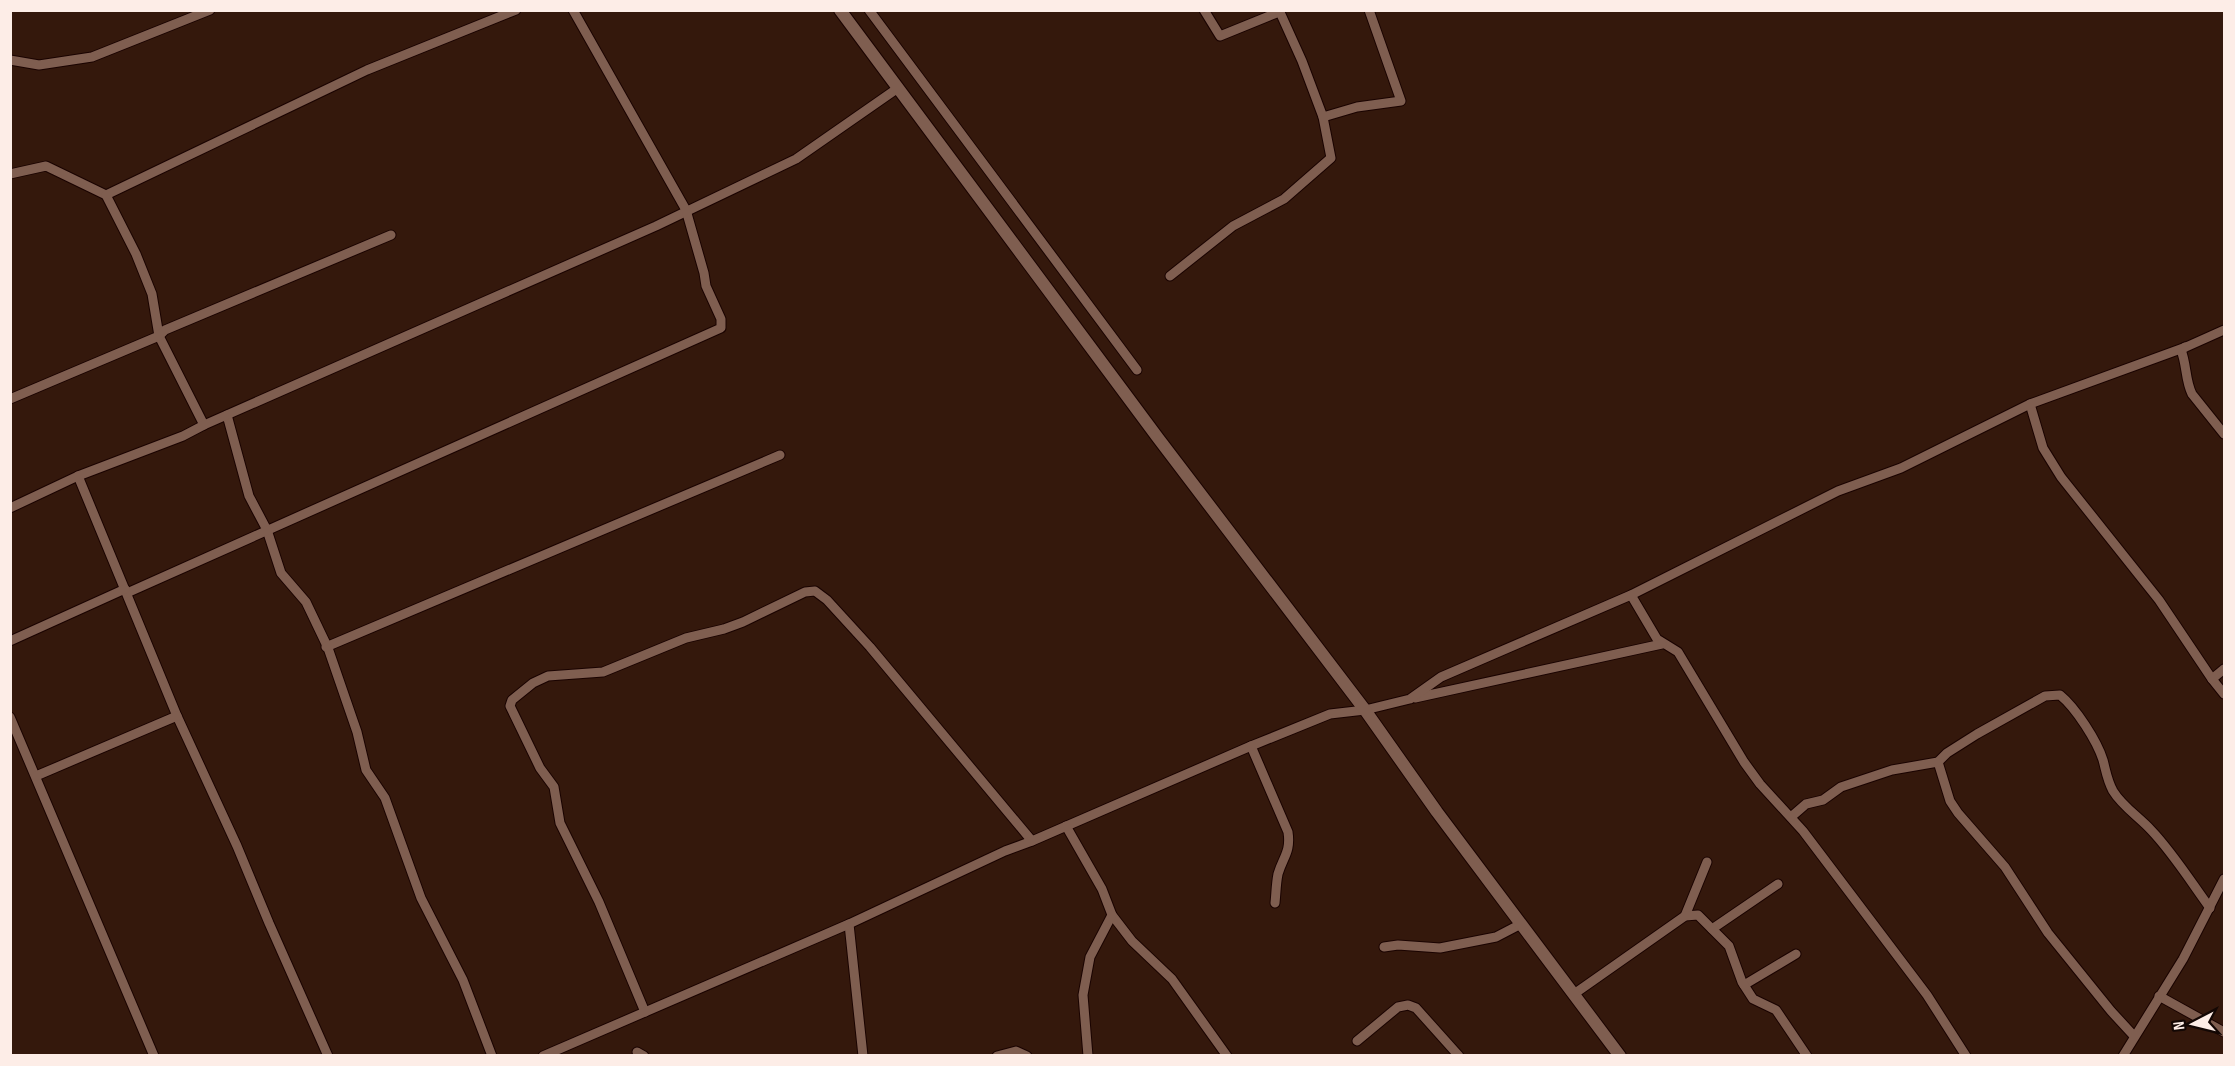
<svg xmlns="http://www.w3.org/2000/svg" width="2235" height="1066" font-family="'Sofia Sans Condensed',sans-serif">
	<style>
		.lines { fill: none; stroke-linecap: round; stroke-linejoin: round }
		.minor-casing { stroke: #1a0300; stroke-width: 11 }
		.tertiary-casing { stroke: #1a0300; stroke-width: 14 }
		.minor { stroke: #7f5e50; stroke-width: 9 }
		.tertiary { stroke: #7f5e50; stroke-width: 12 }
	</style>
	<rect width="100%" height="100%" fill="#34180c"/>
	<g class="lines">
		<g class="minor-casing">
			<g id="minor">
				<path d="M869,10L1137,370"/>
				<path d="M1204,10L1220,36L1279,12"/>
				<path d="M10,60L39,65L92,57L210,10"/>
				<path d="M1323,117L1357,107L1401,101L1369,10"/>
				<path d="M10,174L46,166L106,195L136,254L152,294L159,336L204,425"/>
				<path d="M106,195L367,70L516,10"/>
				<path d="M1170,276L1233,226L1284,199L1331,158L1323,117L1302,61L1279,10"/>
				<path d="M2185,347L2181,350C2187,365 2185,380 2192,394L2224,434"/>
				<path d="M10,399L159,336L165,330L391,235"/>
				<path d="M2030,404L2043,448L2061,477L2159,600L2212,679L2224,694"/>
				<path d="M227,415L249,496L267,530L281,573L306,602L328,648L357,732L366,770L385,798L421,898L463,980L492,1056"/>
				<path d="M78,476L177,716L237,846L269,923L328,1056"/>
				<path d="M10,508L78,476L183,436L204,425L656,226L796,159L898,88"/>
				<path d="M127,593L721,328V319L706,286L704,273L686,210L573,10"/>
				<path d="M1631,595L1657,639L1678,652L1744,762L1760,784L1803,831L1927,995L1966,1056"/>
				<path d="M10,641L125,589"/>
				<path d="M326,647L780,455"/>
				<path d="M2212,679L2224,669"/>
				<path d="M1415,698L1662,644"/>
				<path d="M10,717L154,1056"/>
				<path d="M1251,746L1288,832C1291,852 1283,857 1278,874C1276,884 1276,894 1275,903"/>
				<path d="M1938,762L1950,801L1958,813L2005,867L2048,933L2111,1011L2134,1036"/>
				<path d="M36,776L177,716"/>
				<path d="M1791,817L1806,804L1823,800L1841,787L1892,770L1938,762L1947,753L1977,734L2045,696L2060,695C2076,708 2097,741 2103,760C2106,771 2107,780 2113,791C2122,806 2139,817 2151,830C2173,853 2191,882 2210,908"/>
				<path d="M1066,826L1102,889L1112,915L1132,941L1172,979L1227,1056"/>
				<path d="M1685,916L1707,862"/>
				<path d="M849,924L863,1056"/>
				<path d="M1712,929L1778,884"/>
				<path d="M1384,947L1398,945L1440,948L1496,937L1521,924"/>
				<path d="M1744,985L1796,954"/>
				<path d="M1574,994L1685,916L1698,915L1729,946L1742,982L1753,999L1776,1010L1807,1056"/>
				<path d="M2159,996L2224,1032"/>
				<path d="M645,1012L599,902L560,823L554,787L540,768L510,706L512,700L533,683L548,676L603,672L686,638L724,629L743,622L805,592L815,591L827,600L870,647L1032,841"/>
				<path d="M1357,1041L1398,1007L1408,1005L1416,1008L1459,1056"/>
				<path d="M637,1052L644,1056"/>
				<path d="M543,1056L849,924L1005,851L1032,841L1251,746L1330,714L1365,710L1410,699L1441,677L1631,595L1838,491L1901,468L2030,404L2186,347L2224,330"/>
				<path d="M997,1056L1016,1051L1027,1056"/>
				<path d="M1088,1056L1083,995L1090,957L1112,915"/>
				<path d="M2123,1056L2183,959L2224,879"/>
			</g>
		</g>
		<g class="tertiary-casing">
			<path id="tertiary" d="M840,10L1158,438L1365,710L1437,812L1620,1056"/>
		</g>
		<use href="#minor" class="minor"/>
		<use href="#tertiary" class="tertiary"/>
	</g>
	<rect width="2235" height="1066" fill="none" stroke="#fdede7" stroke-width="24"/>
	<g transform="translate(2193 1024) rotate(263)" stroke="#130704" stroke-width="4.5" paint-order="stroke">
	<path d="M0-4.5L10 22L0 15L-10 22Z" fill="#fdede7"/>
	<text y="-9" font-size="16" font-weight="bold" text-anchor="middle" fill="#fdede7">N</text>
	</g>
</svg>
